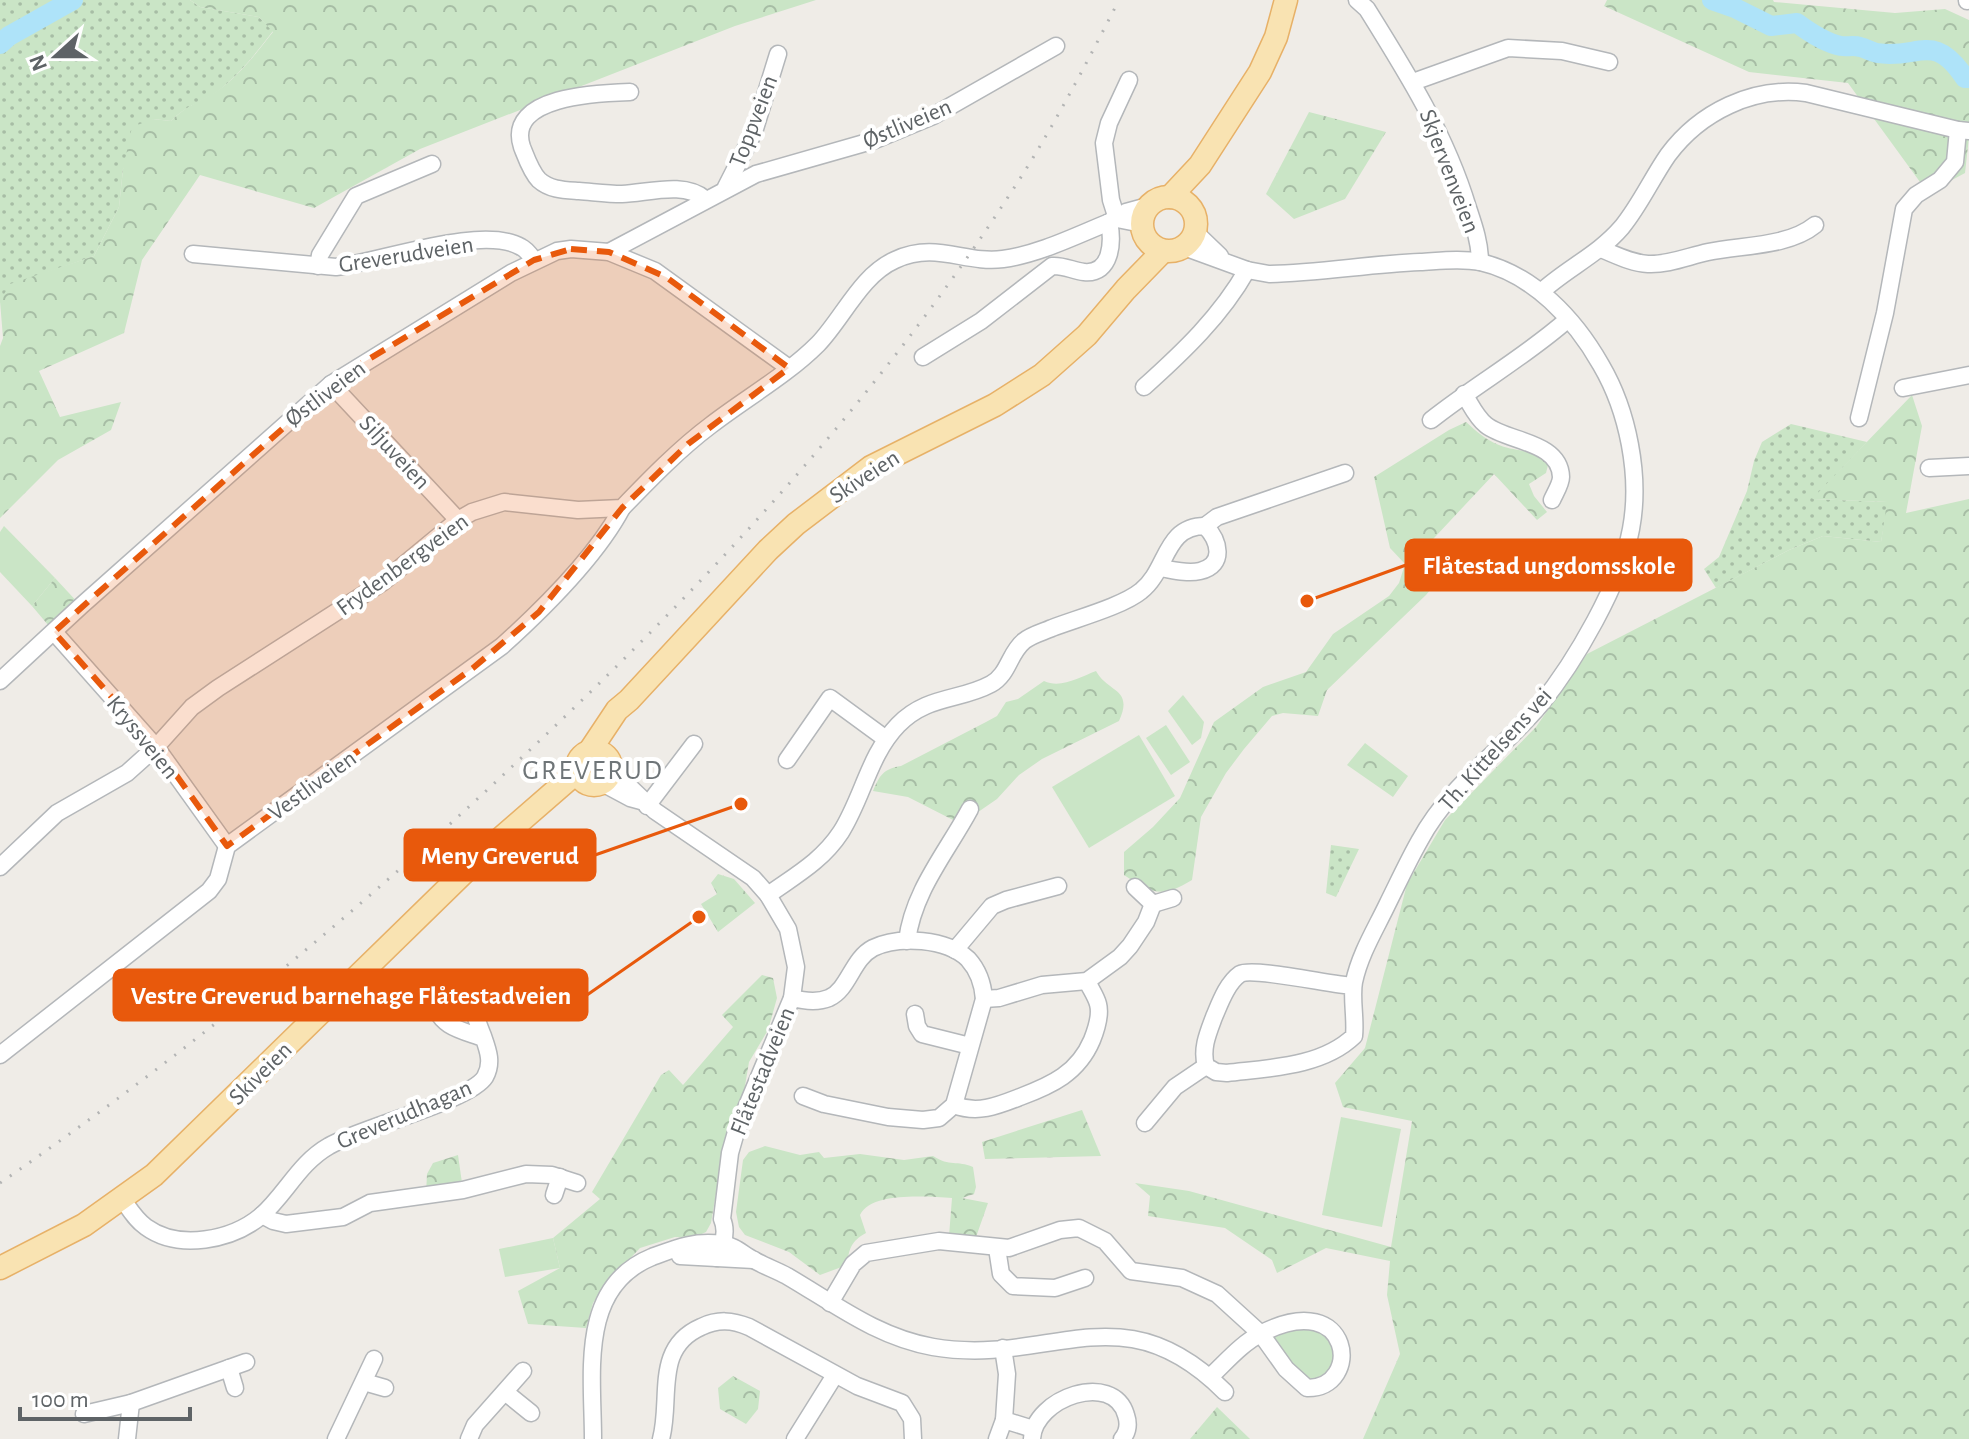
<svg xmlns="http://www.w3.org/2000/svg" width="1969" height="1439" font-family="'Alegreya Sans',sans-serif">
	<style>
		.grass { fill: url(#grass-dots) }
		.forest { fill: url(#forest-crowns) }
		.pitch { fill: #cae5c6 }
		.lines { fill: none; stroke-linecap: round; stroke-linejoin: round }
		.river { stroke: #aee3f9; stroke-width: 20 }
		.minor-casing { stroke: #b4b7ba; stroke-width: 19 }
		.major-casing { stroke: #e7b168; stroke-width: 25 }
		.minor { stroke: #fff; stroke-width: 16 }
		.major { stroke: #f9e3b2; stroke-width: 22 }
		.rail { stroke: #b3b4b4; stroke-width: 3; stroke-dasharray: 2 10; stroke-linecap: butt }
		.marked { fill: #e8590c; fill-opacity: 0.2; stroke: #e8590c; stroke-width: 6; stroke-dasharray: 16 10; stroke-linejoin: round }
		.labels { text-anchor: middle; stroke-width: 8; stroke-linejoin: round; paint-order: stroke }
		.street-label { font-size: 24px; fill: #5e6366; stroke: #fff }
		.quarter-label { font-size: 28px; letter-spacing: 2px; fill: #6f7578; stroke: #fff }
		.leader { fill: none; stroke: #e8590c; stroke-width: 3 }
		.callout-dot { fill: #e8590c; stroke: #fff; stroke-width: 3 }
		.callout { fill: #e8590c; stroke: #e8590c; stroke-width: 3 }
		.callout-label { font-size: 26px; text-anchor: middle; font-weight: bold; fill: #fff }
	</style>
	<defs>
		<pattern id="grass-dots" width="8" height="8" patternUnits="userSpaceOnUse" patternTransform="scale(2)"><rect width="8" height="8" fill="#cae5c6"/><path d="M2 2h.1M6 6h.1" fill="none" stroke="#a7bda5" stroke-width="1.8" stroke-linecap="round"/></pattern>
		<pattern id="forest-crowns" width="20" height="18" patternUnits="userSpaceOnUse" patternTransform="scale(2)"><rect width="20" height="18" fill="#cae5c6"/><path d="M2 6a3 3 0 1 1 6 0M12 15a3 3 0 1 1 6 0" fill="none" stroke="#a7bda5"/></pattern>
	</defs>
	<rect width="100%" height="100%" fill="#efece7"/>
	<g class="grass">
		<path d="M0,0H190L200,7L259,17L273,31C257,52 239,75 218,91C201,103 188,104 171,121L153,119L123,169L119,207L94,256L31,278L0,303Z"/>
		<path d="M1791,424L1867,442L1813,499L1888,502L1881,542L1823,536L1789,550L1716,588L1704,569L1719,557L1747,491L1754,461L1762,442Z"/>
		<path d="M1331,845L1359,849L1336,897L1326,893Z"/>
	</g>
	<g class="forest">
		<path d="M190,0H816L735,26L420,149L314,208L200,175L142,260L124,333L39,371L60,417L121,402L111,430L58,460L0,518V346L3,338L0,301L10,284L94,256L119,207L123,169L132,127L153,119L171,121C186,106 197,103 214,93C237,79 257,52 273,32L259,17L200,7Z"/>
		<path d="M1607,0H1773L1774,2L1895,13L1945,9L1969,20V137L1965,173L1928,193L1848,83L1749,72L1604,6Z"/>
		<path d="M1309,112L1386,132L1345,199L1294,219L1266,194Z"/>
		<path d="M1912,395L1922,426L1906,513L1969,499V1439H1363L1400,1354L1387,1295L1390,1261L1326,1248L1277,1273L1272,1260L1225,1228L1148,1216L1150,1196L1135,1183L1189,1191L1391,1247L1412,1121L1343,1107L1335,1083L1365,1048L1407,884L1445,820L1536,727L1587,654L1789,550L1823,536L1881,542L1887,502L1812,499Z"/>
		<path d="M1466,422C1476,431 1486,440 1499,445C1519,453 1531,447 1548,465L1546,473L1529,484L1534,496L1547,512L1537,520L1494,474L1420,553L1441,577L1426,595L1327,690L1318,716L1283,713L1272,716L1244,749L1226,773L1201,817L1192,880C1161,899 1152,893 1124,875V852L1153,827L1180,798L1214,722L1263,687L1306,672L1333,634L1389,596L1399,583L1405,564L1390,548L1374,477L1449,430Z"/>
		<path d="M55,578L81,606L54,632L32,606Z"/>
		<path d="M1096,671C1108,693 1134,688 1119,721L1042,759L1019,775L997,799L968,819L957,822L908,797L873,791C880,775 883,769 901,766L986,722L997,716L1006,702L1018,699L1044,681C1061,689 1080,677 1096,671Z"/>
		<path d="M1365,743L1408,776L1393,797L1347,765Z"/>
		<path d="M718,874L734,879L755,903L718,932L701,904L717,894L711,883Z"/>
		<path d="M762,975L773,978L777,998L768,1030L749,1062L743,1098L723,1152L711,1223L706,1232L693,1238L675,1237L640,1248L603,1287L593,1303L586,1328L528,1324L518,1291L560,1268L553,1238L600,1199L592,1192L661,1075L669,1070L683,1085L733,1027L722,1015Z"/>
		<path d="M1082,1110L1101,1156L985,1159L982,1142Z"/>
		<path d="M765,1146L800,1155L819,1152L824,1158L860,1154L904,1160L933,1156C950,1167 957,1160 973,1167L976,1187L974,1194L962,1198L988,1203L976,1237L949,1236L952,1198C929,1197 872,1191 860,1215L866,1233C851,1241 849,1249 847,1265L820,1275L789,1252L745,1235L739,1227L736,1212L743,1160L749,1152Z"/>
		<path d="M458,1155L463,1190L426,1195L427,1174L433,1163Z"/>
		<path d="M733,1376L760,1391L758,1409L746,1424L720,1409L718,1388Z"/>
		<path d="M1217,1407L1250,1439H1190Z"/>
	</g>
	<g class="pitch">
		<path d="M4,526L55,578L32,606L0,572V532Z"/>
		<path d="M1183,695L1204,722L1201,738L1192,745L1168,711Z"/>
		<path d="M1166,725L1190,762L1171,775L1146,738Z"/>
		<path d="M1139,735L1175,796L1089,848L1052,787Z"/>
		<path d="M1341,1117L1401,1129L1382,1227L1322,1215Z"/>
		<path d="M553,1238L560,1268L505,1277L499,1249Z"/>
		<path d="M1326,1325L1340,1365L1318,1388L1272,1349L1277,1327Z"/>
	</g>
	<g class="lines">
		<g class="river">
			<path d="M1712,0L1735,8L1771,26L1797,23C1809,32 1826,43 1841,46C1847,47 1854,45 1860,47C1866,48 1871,52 1877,53C1919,60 1933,30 1965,78H1969"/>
			<path d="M0,44L9,36L73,0"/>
		</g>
		<g class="minor-casing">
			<g id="minor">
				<path d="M1357,0L1367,9C1407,73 1446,135 1468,208C1474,226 1480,243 1480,262"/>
				<path d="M1967,1L1968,0"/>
				<path d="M1413,82L1508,48L1562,51L1609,62"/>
				<path d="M630,92C598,93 505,96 522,147C526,157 531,172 539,180C550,190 565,190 579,191C593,192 608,194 622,194C648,193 684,181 705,199"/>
				<path d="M726,187L754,132L778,54"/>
				<path d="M1117,219L1111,200L1104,143L1109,123L1129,80"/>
				<path d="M1117,219L1142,224"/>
				<path d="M1195,232L1220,256"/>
				<path d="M1184,247L1247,270L1269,274C1319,273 1370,264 1420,262C1439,261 1461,258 1480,262C1533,274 1575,319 1601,365C1628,411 1641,476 1631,529C1621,583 1575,662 1540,705C1501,751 1449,786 1420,840C1408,861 1398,883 1387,905C1375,930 1360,954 1354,982C1351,998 1356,1019 1354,1036C1322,1067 1268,1068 1227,1073L1216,1072L1206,1066C1201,1049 1208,1033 1214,1017C1220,1003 1227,983 1240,974C1253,967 1332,985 1353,986"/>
				<path d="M1601,249C1616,255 1631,263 1648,264C1668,265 1689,256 1708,252C1741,245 1788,247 1815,225"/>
				<path d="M609,252L756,174L875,140L933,116L1056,46"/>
				<path d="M193,254L336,267C380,262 483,224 521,247C526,249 531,256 534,260"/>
				<path d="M318,266L320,255L356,196L432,164"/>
				<path d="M1541,292C1567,268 1598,255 1622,227C1640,205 1652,178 1668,155C1700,112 1753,86 1806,93L1958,130L1969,131"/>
				<path d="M923,357L981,321L1052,266C1064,265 1073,271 1084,272C1112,275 1113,241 1109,222"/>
				<path d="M331,384L458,520"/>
				<path d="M1144,387C1183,352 1221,316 1247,270"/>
				<path d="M1903,388L1969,375"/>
				<path d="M1464,394C1471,405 1476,417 1486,425C1507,442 1560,441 1561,477C1561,484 1555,493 1552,500"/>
				<path d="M1859,418L1885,313L1904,209L1916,195L1940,180L1955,162L1958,130"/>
				<path d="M1431,420C1475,385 1525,357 1567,320"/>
				<path d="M1929,468L1969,466"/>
				<path d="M1205,526L1217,517L1345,473"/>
				<path d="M54,632L156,747L227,846"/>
				<path d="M0,681L81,606L331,384L511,273L557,251L571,249L609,252L655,271L789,368"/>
				<path d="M787,760L830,698L886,739"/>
				<path d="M611,769L655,811L753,878L768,895L788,929L796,967L792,998L736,1132L730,1153L722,1219C728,1232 723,1246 717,1258"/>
				<path d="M602,783L630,798L641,801"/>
				<path d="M647,806L694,744"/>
				<path d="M0,867L57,813L127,773L156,747L192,707L218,688L383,582L458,520L472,512L504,502L578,510L622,508C650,479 679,449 711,425C746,398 787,375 818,344C843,318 861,275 895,260C936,241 965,264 1003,259C1041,254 1081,233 1117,219L1126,212L1148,206"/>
				<path d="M1135,887L1153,904"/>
				<path d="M768,895C796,875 822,861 841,832C863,797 869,755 898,725C927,695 960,701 991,684C1009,674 1009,653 1024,641C1031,635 1043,632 1052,628C1075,619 1123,606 1141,591C1168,570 1164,526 1205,526C1219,540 1226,565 1200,571C1187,574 1173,570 1161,568"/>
				<path d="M1153,904L1173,898"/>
				<path d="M907,941C913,891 947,852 970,809"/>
				<path d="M955,950L992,906L1006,900L1058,886"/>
				<path d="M792,998C804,1001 817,1003 829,998C849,989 852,959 873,948C899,935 947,939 968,959C978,970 983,984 984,999L954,1105L939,1118L923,1120L888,1117L824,1104L803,1096"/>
				<path d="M984,999L999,998L1042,985L1087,981L1120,957L1130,946L1146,922L1153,904"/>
				<path d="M915,1014L917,1026L922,1034L970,1046"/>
				<path d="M0,1055L209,891L218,879L227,846L502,646C543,609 596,557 622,508"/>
				<path d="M954,1105C978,1114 997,1106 1020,1097C1052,1085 1078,1073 1092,1040C1096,1030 1101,1015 1098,1004C1096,996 1090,988 1087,981"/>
				<path d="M1145,1123L1175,1087L1206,1066"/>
				<path d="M554,1195L560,1177"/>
				<path d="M123,1200C130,1210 136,1220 146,1227C179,1251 232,1240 261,1216C286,1194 299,1163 329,1146C359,1128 470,1101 485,1077C493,1063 488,1050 483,1036C476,1020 472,998 455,991L441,995L436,1005C439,1027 465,1031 483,1038"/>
				<path d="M262,1215L273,1221L286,1224L343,1217L370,1203L463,1190L526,1174L552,1175L577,1183"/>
				<path d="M997,1248L1001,1274L1013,1286L1055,1288L1085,1278"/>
				<path d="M680,1256L754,1260"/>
				<path d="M830,1303L853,1264L866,1253L939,1241L1009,1248L1060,1230L1079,1228L1105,1241L1131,1271L1182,1278L1217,1294L1261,1334L1286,1369L1307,1388C1363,1389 1353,1287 1262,1333C1242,1343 1227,1361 1210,1377"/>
				<path d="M1003,1348L1007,1374L1004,1420L1033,1429"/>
				<path d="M229,1368L235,1388"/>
				<path d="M364,1382L385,1388"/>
				<path d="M505,1392L531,1413"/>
				<path d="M84,1414L131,1403L246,1362"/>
				<path d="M127,1439L131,1403"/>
				<path d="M336,1439L374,1359"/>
				<path d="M469,1439L475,1425L523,1371"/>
				<path d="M593,1439C593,1374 578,1287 652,1257C676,1248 695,1240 722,1244C736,1246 742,1254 754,1260C764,1266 776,1270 787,1276C835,1304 877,1337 933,1347C1051,1367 1121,1288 1225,1392"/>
				<path d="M661,1439C672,1399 653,1348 701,1327C718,1319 732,1320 749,1327L857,1386L902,1403L912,1419L913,1439"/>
				<path d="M795,1439L835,1375"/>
				<path d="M997,1439L1004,1420"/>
				<path d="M1032,1439C1034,1398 1113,1370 1126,1415C1129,1424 1128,1432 1122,1439"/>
			</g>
		</g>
		<g class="major-casing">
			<g id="major">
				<circle cx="1169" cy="224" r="27"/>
				<path d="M1170,197L1200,165L1260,72L1276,37L1286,0"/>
				<circle cx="594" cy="768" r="17"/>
				<path d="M589,752L617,710L629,700L768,550L796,524L871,467L995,405L1042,375L1087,335L1126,289L1163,251"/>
				<path d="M0,1268L84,1225L154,1175L485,852L577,772"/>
			</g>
		</g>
		<use href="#minor" class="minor"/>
		<use href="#major" class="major"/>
		<path class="rail" d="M0,1183C184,1056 356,914 518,761C700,591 874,404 1010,194C1051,132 1085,66 1119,0"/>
	</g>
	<path class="marked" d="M571,249L609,252L666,277L789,368L688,444L622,508L539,612L473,668L227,846L156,747L54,632L344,374L534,260Z"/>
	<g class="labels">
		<g class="street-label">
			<text transform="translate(753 121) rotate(-69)" y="8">Toppveien</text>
			<text transform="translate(907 123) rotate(-23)" y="8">Østliveien</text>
			<text transform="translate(1450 171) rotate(69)" y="8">Skjervenveien</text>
			<text transform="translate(406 254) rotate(-9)" y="8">Greverudveien</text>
			<text transform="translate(325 393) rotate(-37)" y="8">Østliveien</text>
			<text transform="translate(395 452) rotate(47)" y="8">Siljuveien</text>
			<text transform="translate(864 476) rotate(-33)" y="8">Skiveien</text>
			<text transform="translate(402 564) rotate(-36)" y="8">Frydenbergveien</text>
			<text transform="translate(143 737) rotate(51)" y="8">Kryssveien</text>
			<text transform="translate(1495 749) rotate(-48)" y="8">Th. Kittelsens vei</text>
			<text transform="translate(312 785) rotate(-36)" y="8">Vestliveien</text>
			<text transform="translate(762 1071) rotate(-68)" y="8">Flåtestadveien</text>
			<text transform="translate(260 1073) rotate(-45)" y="8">Skiveien</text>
			<text transform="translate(404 1114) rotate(-23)" y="8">Greverudhagan</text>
		</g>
		<g class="quarter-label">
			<text x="593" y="779">GREVERUD</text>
		</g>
	</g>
	<path class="leader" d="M1307 601L1406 565M741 804L595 855M699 917L587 995"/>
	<g class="callout-dot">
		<circle cx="1307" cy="601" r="8"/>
		<circle cx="741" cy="804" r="8"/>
		<circle cx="699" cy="917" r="8"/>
	</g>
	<g class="callout">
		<rect x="1406" y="540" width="285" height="50" rx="8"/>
		<rect x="405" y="830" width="190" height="50" rx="8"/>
		<rect x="114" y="970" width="473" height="50" rx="8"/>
	</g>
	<g class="callout-label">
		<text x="1549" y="574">Flåtestad ungdomsskole</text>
		<text x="500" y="864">Meny Greverud</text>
		<text x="351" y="1004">Vestre Greverud barnehage Flåtestadveien</text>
	</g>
	<g transform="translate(56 56) rotate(249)" stroke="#ffffff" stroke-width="6" paint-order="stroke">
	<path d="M0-6L14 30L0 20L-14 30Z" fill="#5e6366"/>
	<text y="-12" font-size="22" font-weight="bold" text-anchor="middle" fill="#5e6366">N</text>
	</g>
	<path d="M20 1407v12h170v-12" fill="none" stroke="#5e6366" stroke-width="4"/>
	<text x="32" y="1407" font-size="24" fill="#5e6366" stroke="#ffffff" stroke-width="6" paint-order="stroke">100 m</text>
</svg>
